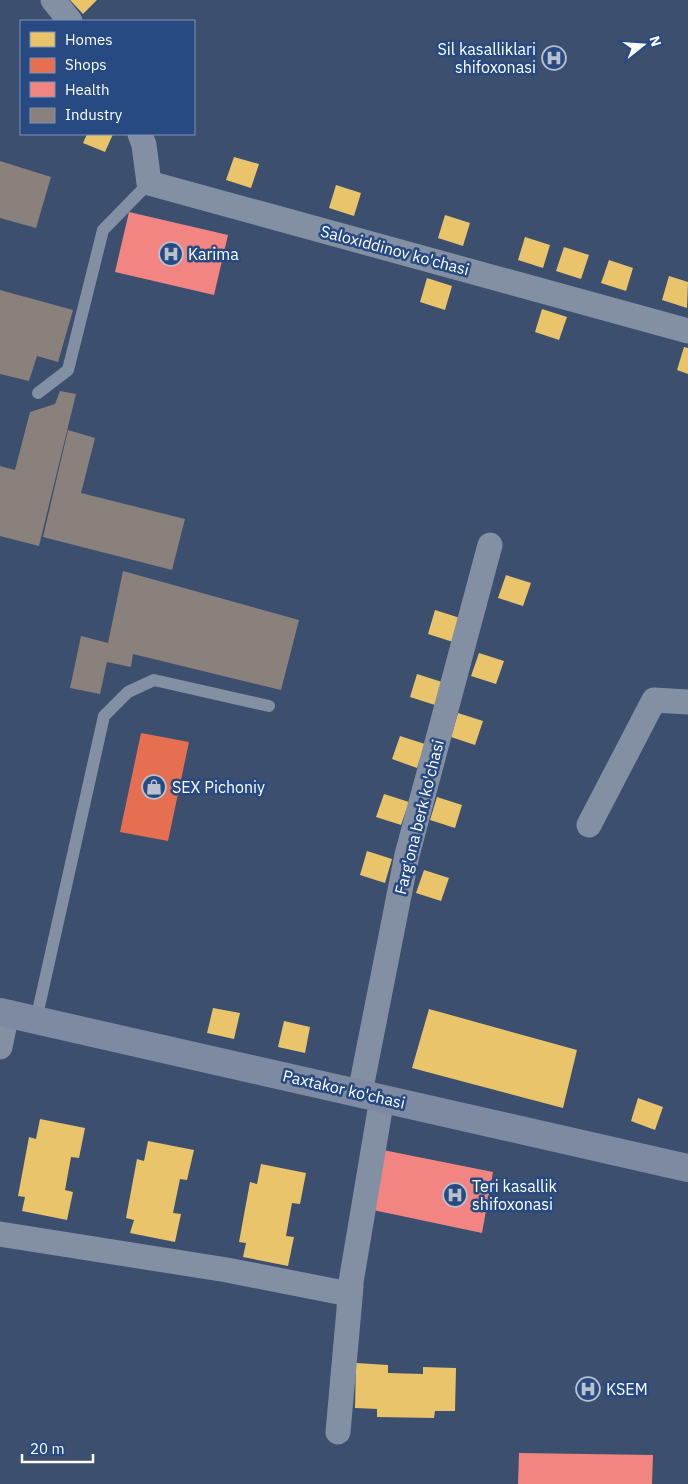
<svg xmlns="http://www.w3.org/2000/svg" width="688" height="1484" font-family="'IBM Plex Sans',sans-serif">
	<style>
		.homes { fill: #e9c46a }
		.shops { fill: #e76f51 }
		.health { fill: #f28482 }
		.industry { fill: #8a817c }
		.lines { fill: none; stroke-linecap: round; stroke-linejoin: round }
		.lane { stroke: #8390a4; stroke-width: 12 }
		.street { stroke: #8390a4; stroke-width: 25 }
		.secondary { stroke: #7e8aa1; stroke-width: 28 }
		.labels { text-anchor: middle; stroke-width: 5; stroke-linejoin: round; paint-order: stroke }
		.poi-label { font-size: 16px; fill: #fff; stroke: #284a83; text-anchor: start }
		.street-label { font-size: 16px; fill: #fff; stroke: #284a83 }
	</style>
	<rect width="100%" height="100%" fill="#3d4f6e"/>
	<g class="homes">
		<path d="M70,0H97L83,14Z"/>
		<path d="M87,134H113L105,152L83,143Z"/>
		<path d="M234,157L259,164L251,188L226,180Z"/>
		<path d="M336,185L361,193L354,216L329,208Z"/>
		<path d="M445,215L470,223L463,246L438,238Z"/>
		<path d="M525,237L550,245L543,268L518,260Z"/>
		<path d="M564,247L589,255L581,279L556,271Z"/>
		<path d="M609,260L633,268L626,291L601,283Z"/>
		<path d="M669,276L688,282L687,308L662,300Z"/>
		<path d="M427,278L452,286L445,310L420,302Z"/>
		<path d="M542,309L567,317L559,340L535,332Z"/>
		<path d="M684,347L688,348V374L677,370Z"/>
		<path d="M506,575L531,583L523,606L498,598Z"/>
		<path d="M435,610L460,618L453,642L428,634Z"/>
		<path d="M479,653L504,661L496,684L471,676Z"/>
		<path d="M417,674L442,682L435,705L410,697Z"/>
		<path d="M458,713L483,721L475,745L451,737Z"/>
		<path d="M400,736L425,744L417,768L392,759Z"/>
		<path d="M384,794L409,802L401,825L376,817Z"/>
		<path d="M437,797L462,805L455,828L430,820Z"/>
		<path d="M367,851L392,859L385,883L360,875Z"/>
		<path d="M424,870L449,878L441,901L416,893Z"/>
		<path d="M213,1008L240,1013L234,1039L207,1033Z"/>
		<path d="M429,1009L577,1050L563,1108L412,1068Z"/>
		<path d="M284,1021L310,1027L305,1053L278,1047Z"/>
		<path d="M638,1098L663,1107L655,1130L631,1121Z"/>
		<path d="M40,1119L85,1128L79,1158L71,1157L65,1190L73,1192L67,1220L22,1211L25,1197L18,1196L29,1137L36,1139Z"/>
		<path d="M148,1141L194,1150L187,1180L180,1179L173,1213L181,1214L175,1242L130,1233L134,1220L126,1218L137,1159L144,1161Z"/>
		<path d="M261,1164L306,1173L300,1204L292,1203L286,1236L294,1237L288,1266L243,1257L246,1243L239,1242L250,1182L257,1184Z"/>
		<path d="M356,1363L388,1365V1373L423,1374V1367L456,1368L455,1411H435L434,1418L377,1417V1409L355,1408Z"/>
	</g>
	<path class="shops" d="M141,733L189,742L168,841L120,832Z"/>
	<g class="health">
		<path d="M129,212L228,235L214,295L115,272Z"/>
		<path d="M383,1150L493,1172L482,1233L373,1210Z"/>
		<path d="M519,1453L653,1455L652,1484H518Z"/>
	</g>
	<g class="industry">
		<path d="M0,161L51,177L36,228L0,218Z"/>
		<path d="M0,290L73,310L58,362L37,356L29,381L0,374Z"/>
		<path d="M60,391L76,394L39,546L0,536V466L15,470L30,412L55,404Z"/>
		<path d="M68,430L95,438L81,493L185,519L172,570L43,537Z"/>
		<path d="M123,571L299,620L281,690L133,654L131,667L107,662L100,694L70,688L81,636L108,643Z"/>
	</g>
	<g class="lines">
		<g class="lane">
			<path d="M38,393L68,370L103,230L149,183"/>
			<path d="M36,1020L104,716L128,692L154,680L269,706"/>
		</g>
		<g class="street">
			<path d="M53,0L70,21"/>
			<path d="M140,134L144,145L149,183L688,331"/>
			<path d="M589,825L654,700L688,702"/>
			<path d="M0,1047L7,1013"/>
			<path d="M360,1093L407,855L490,545"/>
			<path d="M0,1234L227,1270L349,1294L382,1098"/>
			<path d="M338,1432L351,1287"/>
		</g>
		<path class="secondary" d="M0,1012L688,1168"/>
	</g>
	<defs>
		<g id="hospital-ring" transform="scale(1.25)"><circle r="9.5" fill="#284a83" stroke="#bbc1cc" stroke-width="1.5"/><path d="M-5-5h3v3.5h4V-5h3V5h-3V1.5h-4V5h-3Z" fill="#bbc1cc"/></g>
		<g id="shop-ring" transform="scale(1.25)"><circle r="9.5" fill="#284a83" stroke="#bbc1cc" stroke-width="1.5"/><path d="M-5-2.5h2.3a2.7 3.5 0 0 1 5.4 0H5L5.5 6h-11ZM-1.5-2.5h3a1.5 2.3 0 0 0-3 0Z" fill="#bbc1cc"/></g>
	</defs>
	<g fill-rule="evenodd">
		<use href="#hospital-ring" x="554" y="58"/>
		<use href="#hospital-ring" x="171" y="254"/>
		<use href="#shop-ring" x="154" y="787"/>
		<use href="#hospital-ring" x="455" y="1195"/>
		<use href="#hospital-ring" x="588" y="1389"/>
	</g>
	<g class="labels">
		<g class="poi-label">
			<text x="536" y="55" text-anchor="end">Sil kasalliklari<tspan x="536" dy="18">shifoxonasi</tspan></text>
			<text x="188" y="260">Karima</text>
			<text x="172" y="793">SEX Pichoniy</text>
			<text x="472" y="1192">Teri kasallik<tspan x="472" dy="18">shifoxonasi</tspan></text>
			<text x="606" y="1395">KSEM</text>
		</g>
		<g class="street-label">
			<text transform="translate(395 250) rotate(15)" y="6">Saloxiddinov ko'chasi</text>
			<text transform="translate(419 817) rotate(-76)" y="6">Farg'ona berk ko'chasi</text>
			<text transform="translate(344 1089) rotate(13)" y="6">Paxtakor ko'chasi</text>
		</g>
	</g>
	<rect x="20" y="20" width="175" height="115" fill="#284a83" stroke="#7e92b5"/>
	<rect x="30" y="32" width="25" height="15" fill="#e9c46a" stroke="#7e92b5"/>
	<text x="65" y="45" font-size="15" fill="#ffffff">Homes</text>
	<rect x="30" y="58" width="25" height="15" fill="#e76f51" stroke="#7e92b5"/>
	<text x="65" y="70" font-size="15" fill="#ffffff">Shops</text>
	<rect x="30" y="82" width="25" height="15" fill="#f28482" stroke="#7e92b5"/>
	<text x="65" y="95" font-size="15" fill="#ffffff">Health</text>
	<rect x="30" y="108" width="25" height="15" fill="#8a817c" stroke="#7e92b5"/>
	<text x="65" y="120" font-size="15" fill="#ffffff">Industry</text>
	<g transform="translate(643 45) rotate(73)" stroke="#284a83" stroke-width="4" paint-order="stroke">
	<path d="M0-4L9 19L0 12L-9 19Z" fill="#ffffff"/>
	<text y="-8" font-size="14" font-weight="bold" text-anchor="middle" fill="#ffffff">N</text>
	</g>
	<path d="M22 1454v8h71v-8" fill="none" stroke="#ffffff" stroke-width="2.5"/>
	<text x="30" y="1454" font-size="15" fill="#ffffff" stroke="#284a83" stroke-width="4" paint-order="stroke">20 m</text>
</svg>
